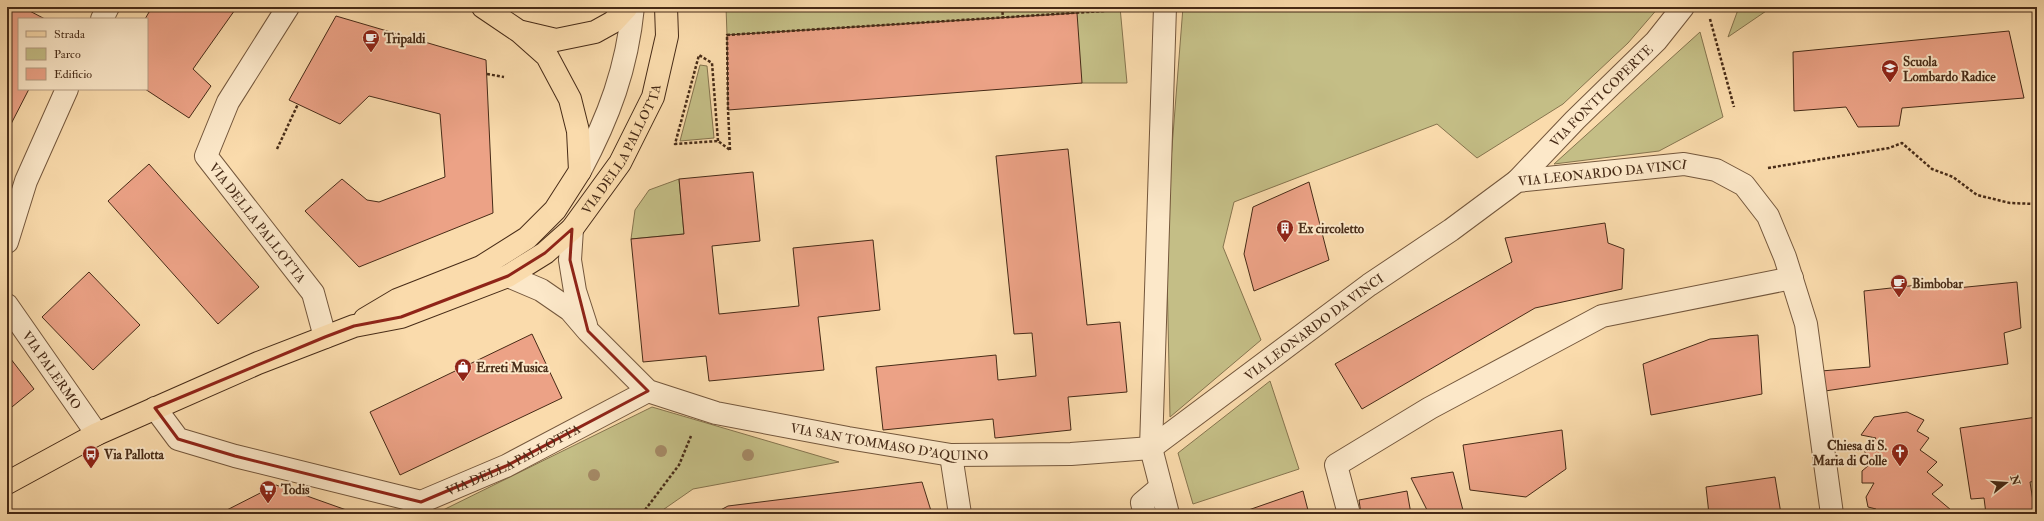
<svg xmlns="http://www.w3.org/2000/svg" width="2044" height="521" font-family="'IM FELL Double Pica',serif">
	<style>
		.green { fill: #c4be86; stroke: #86744e }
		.building { fill: #eca286; stroke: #472b17 }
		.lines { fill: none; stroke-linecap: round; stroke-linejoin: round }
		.minor-casing { stroke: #74573c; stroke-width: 24 }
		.major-casing { stroke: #472b17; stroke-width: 24 }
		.path { stroke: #472b17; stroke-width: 2.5; stroke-dasharray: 3 2; stroke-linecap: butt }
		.minor { stroke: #fce8c9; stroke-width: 22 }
		.major { stroke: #fadbac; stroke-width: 22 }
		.tree { fill: #a58a66 }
		.marked { fill: none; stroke: #8f2418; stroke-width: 3; stroke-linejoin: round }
		.labels { text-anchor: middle; stroke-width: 4; stroke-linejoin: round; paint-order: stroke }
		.poi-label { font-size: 13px; font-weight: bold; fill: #472b17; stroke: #fce8c9; text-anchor: start }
		.street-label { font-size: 13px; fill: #472b17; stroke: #fce8c9 }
	</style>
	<rect width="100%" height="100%" fill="#fadbac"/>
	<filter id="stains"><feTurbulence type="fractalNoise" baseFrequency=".005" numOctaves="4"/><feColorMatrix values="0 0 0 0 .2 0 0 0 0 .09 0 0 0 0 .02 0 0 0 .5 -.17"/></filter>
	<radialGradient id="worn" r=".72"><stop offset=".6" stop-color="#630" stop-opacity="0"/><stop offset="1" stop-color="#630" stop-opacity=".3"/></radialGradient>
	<g class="green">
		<path d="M726,7H1120L1127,83H1082L727,35Z"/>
		<path d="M1183,7H1659L1628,43L1563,104L1477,158L1437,124L1234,202L1223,247L1261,340L1170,417L1166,224Z"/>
		<path d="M1739,7H1772L1728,37Z"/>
		<path d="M1700,32L1723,117L1659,151L1554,164Z"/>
		<path d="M700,65L707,66L714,138L680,141Z"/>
		<path d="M679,179L684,234L631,239L635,210L649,190Z"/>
		<path d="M1270,381L1299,469L1193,504L1178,453Z"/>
		<path d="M652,407L839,462L693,489L657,514H435Z"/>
	</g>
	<g class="building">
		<path d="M7,7H22L45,19H19V89H29L11,124L7,122Z"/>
		<path d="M152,7H237L193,69L211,86L189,118L145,89H147V19H145Z"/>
		<path d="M1077,13L1082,83L728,110L727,35Z"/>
		<path d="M336,16L486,60L493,213L359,267L305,211L342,179L367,200L379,202L445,177L440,114L369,96L340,124L289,100Z"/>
		<path d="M2009,31L2024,98L1902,108L1899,126L1858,127L1846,107L1794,111L1793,52Z"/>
		<path d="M1068,149L1087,325L1120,322L1127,392L1068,397L1071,430L995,438L993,419L883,430L876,367L996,355L998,380L1036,376L1032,333L1014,334L996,156Z"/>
		<path d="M149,164L259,287L218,324L108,201Z"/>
		<path d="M753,172L760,241L712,246L719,314L799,306L793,248L873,240L880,310L818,317L824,370L709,381L706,356L643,362L631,239L684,234L679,179Z"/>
		<path d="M1309,182L1329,260L1254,291L1244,254L1253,207Z"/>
		<path d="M1605,223L1608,243L1624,249L1622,289L1535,308L1362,409L1335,364L1512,262L1505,238Z"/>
		<path d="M89,272L140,325L93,370L42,317Z"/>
		<path d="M1945,282L1947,289L2017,282L2021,328L2004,333L2008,364L1825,391L1821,371L1870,367L1864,291Z"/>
		<path d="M532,334L562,398L400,475L370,412Z"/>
		<path d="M1758,335L1762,394L1651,415L1643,364L1710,339Z"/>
		<path d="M7,354L34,389L7,411Z"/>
		<path d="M1907,412L1924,420L1917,431L1929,438L1920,450L1937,462L1927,472L1943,485L1932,494L1951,510L1947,514H1873L1876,509L1868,507L1866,497L1874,483H1862V471L1875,460L1865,457V451L1876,438L1861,435L1874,417Z"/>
		<path d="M2037,417V481L2030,482L2035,514H1986L1984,498L1971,499L1960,428Z"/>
		<path d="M1562,430L1566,469L1526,497L1470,490L1463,445Z"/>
		<path d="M1453,472L1464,514H1429L1411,478Z"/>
		<path d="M1775,477L1781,514H1709L1706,487Z"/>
		<path d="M922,482L932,514H713L728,506Z"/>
		<path d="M276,485L352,512L353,514H219Z"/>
		<path d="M1303,491L1309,514H1237Z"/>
		<path d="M1407,491L1411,514H1361L1359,500Z"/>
	</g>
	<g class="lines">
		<g class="minor-casing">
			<g id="minor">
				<path id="s1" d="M288,7L228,102L206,156L313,293L325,337"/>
				<path d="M1165,7L1151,448L1168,514"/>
				<path d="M102,19L108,7"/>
				<path d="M580,171C609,117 627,68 633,7"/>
				<path id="s2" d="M1517,181L1575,120L1656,41L1683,7"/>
				<path d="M572,229L570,260L575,291L586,325"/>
				<path d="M7,242L26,181L67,89"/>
				<path id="s3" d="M508,276L541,290L570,310L588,331L648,391L716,413L848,438L951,455L1071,454L1151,448"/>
				<path id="s4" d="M7,305L97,434"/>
				<path id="s5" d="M155,408L178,439L235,456L421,502L506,466L648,391"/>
				<path id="s6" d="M1151,448L1369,285L1451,230L1517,181L1684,164L1716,170L1744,185L1768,216L1785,257L1806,324L1832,514"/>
				<path d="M951,455L960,514"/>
				<path d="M1145,514L1142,503L1161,487"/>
				<path d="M1349,514L1336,465L1430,408L1602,316L1792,278"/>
			</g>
		</g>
		<g class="major-casing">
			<g id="major">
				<path d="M522,32L556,40L595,32L613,22L627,7"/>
				<path d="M365,319L397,300L481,267L527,238L555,210L580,171L578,131L570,99L547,56L520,32L483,7"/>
				<path id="s7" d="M7,483L97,434L258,363L354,326L401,317L508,276L545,253L572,229L620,163L653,97L667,36L666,7"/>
			</g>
		</g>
		<g class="path">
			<path d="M1002,7L1003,18"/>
			<path d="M1710,19L1734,107"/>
			<path d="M487,74L504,77"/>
			<path d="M718,141L712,63L699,55L675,144L718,141L730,150"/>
			<path d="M277,149L298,104"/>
			<path d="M730,150L728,110L727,35L1135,9"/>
			<path d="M1768,168L1889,148L1902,143L1932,169L1953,177L1977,195L2010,203L2037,204"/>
			<path d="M642,514L679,465L691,436"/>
		</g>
		<use href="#minor" class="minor"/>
		<use href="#major" class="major"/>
	</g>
	<g class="tree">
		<circle cx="661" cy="451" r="6"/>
		<circle cx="748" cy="455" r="6"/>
		<circle cx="594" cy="475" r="6"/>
	</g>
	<path class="marked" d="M572,229L570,260L588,331L648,391L506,466L421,502L235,456L178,439L155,408L325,337L354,326L401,317L508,276L545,253Z"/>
	<defs>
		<g id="cafe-pin" transform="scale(0.9)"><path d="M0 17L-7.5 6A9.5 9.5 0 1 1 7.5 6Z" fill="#8f2418" stroke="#fce8c9"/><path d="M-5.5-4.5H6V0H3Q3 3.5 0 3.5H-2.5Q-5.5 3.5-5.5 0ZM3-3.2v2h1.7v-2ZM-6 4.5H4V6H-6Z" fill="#fff"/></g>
		<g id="school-pin" transform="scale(0.9)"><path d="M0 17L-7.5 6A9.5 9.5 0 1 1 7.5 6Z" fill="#8f2418" stroke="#fce8c9"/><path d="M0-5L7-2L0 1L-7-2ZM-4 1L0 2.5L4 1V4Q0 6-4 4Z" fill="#fff"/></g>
		<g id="building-pin" transform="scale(0.9)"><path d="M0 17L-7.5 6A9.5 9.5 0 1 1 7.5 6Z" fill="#8f2418" stroke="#fce8c9"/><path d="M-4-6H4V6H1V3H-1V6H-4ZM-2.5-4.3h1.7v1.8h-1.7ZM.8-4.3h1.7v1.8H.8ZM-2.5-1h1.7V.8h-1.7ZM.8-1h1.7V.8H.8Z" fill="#fff"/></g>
		<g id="shop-pin" transform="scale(0.9)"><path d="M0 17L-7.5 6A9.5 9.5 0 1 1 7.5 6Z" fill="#8f2418" stroke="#fce8c9"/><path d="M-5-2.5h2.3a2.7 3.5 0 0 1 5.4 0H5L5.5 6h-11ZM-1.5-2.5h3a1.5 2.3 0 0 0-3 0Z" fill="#fff"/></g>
		<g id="church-pin" transform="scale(0.9)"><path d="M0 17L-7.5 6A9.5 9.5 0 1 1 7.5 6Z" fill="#8f2418" stroke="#fce8c9"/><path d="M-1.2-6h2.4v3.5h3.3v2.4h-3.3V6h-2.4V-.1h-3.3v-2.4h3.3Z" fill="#fff"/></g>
		<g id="bus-pin" transform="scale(0.9)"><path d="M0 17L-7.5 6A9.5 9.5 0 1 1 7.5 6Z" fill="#8f2418" stroke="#fce8c9"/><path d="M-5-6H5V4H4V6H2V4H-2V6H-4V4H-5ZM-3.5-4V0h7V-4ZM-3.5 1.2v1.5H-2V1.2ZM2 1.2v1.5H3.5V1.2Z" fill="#fff"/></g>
		<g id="supermarket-pin" transform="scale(0.9)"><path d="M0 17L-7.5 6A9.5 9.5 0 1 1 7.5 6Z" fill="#8f2418" stroke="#fce8c9"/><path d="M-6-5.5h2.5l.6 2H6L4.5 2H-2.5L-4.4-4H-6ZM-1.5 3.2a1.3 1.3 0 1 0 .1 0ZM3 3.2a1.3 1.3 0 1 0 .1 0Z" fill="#fff"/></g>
	</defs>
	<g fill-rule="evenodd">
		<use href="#cafe-pin" x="371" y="38"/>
		<use href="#school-pin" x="1890" y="68"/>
		<use href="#building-pin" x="1285" y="228"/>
		<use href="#cafe-pin" x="1899" y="283"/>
		<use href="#shop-pin" x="463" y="367"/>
		<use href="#church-pin" x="1900" y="452"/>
		<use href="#bus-pin" x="91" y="454"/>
		<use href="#supermarket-pin" x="268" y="489"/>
	</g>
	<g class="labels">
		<g class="poi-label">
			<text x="384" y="43">Tripaldi</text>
			<text x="1903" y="66">Scuola<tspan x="1903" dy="15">Lombardo Radice</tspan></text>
			<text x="1298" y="233">Ex circoletto</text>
			<text x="1912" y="288">Bimbobar</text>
			<text x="476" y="372">Erreti Musica</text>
			<text x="1887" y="450" text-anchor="end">Chiesa di S.<tspan x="1887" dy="15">Maria di Colle</tspan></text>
			<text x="104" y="459">Via Pallotta</text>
			<text x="281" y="494">Todis</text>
		</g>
		<g class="street-label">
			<text dy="5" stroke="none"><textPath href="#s2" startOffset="120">VIA FONTI COPERTE</textPath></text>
			<text dy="5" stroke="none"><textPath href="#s7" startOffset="718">VIA DELLA PALLOTTA</textPath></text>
			<text dy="5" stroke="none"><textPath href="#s6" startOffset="539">VIA LEONARDO DA VINCI</textPath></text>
			<text dy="5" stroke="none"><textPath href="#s1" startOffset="255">VIA DELLA PALLOTTA</textPath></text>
			<text dy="5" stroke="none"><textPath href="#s6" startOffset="203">VIA LEONARDO DA VINCI</textPath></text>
			<text dy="5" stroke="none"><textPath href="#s4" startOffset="79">VIA PALERMO</textPath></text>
			<text dy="5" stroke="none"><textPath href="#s3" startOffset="431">VIA SAN TOMMASO D'AQUINO</textPath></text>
			<text dy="5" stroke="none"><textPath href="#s5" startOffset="391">VIA DELLA PALLOTTA</textPath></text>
		</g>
	</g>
	<rect width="2044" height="521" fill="none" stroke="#fadbac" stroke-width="24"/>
	<rect x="8" y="8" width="2028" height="505" fill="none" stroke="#472b17" stroke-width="2"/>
	<rect x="12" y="12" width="2020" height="497" fill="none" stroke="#472b17"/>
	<rect x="18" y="18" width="130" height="72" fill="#fce8c9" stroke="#b49c82"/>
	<rect x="26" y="31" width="20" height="6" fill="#fadbac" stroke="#b49c82"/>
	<text x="54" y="38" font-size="12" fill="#472b17">Strada</text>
	<rect x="26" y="48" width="20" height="12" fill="#c4be86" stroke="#b49c82"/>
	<text x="54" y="58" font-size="12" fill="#472b17">Parco</text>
	<rect x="26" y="68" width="20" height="12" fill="#eca286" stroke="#b49c82"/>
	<text x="54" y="78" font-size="12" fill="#472b17">Edificio</text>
	<g transform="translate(2006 483) rotate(73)" stroke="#fce8c9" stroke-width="3" paint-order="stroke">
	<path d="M0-3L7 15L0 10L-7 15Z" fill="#472b17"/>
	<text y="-6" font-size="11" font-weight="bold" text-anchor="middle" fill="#472b17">N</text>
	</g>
	<rect width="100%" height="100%" filter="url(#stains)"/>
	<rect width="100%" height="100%" fill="url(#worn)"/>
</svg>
